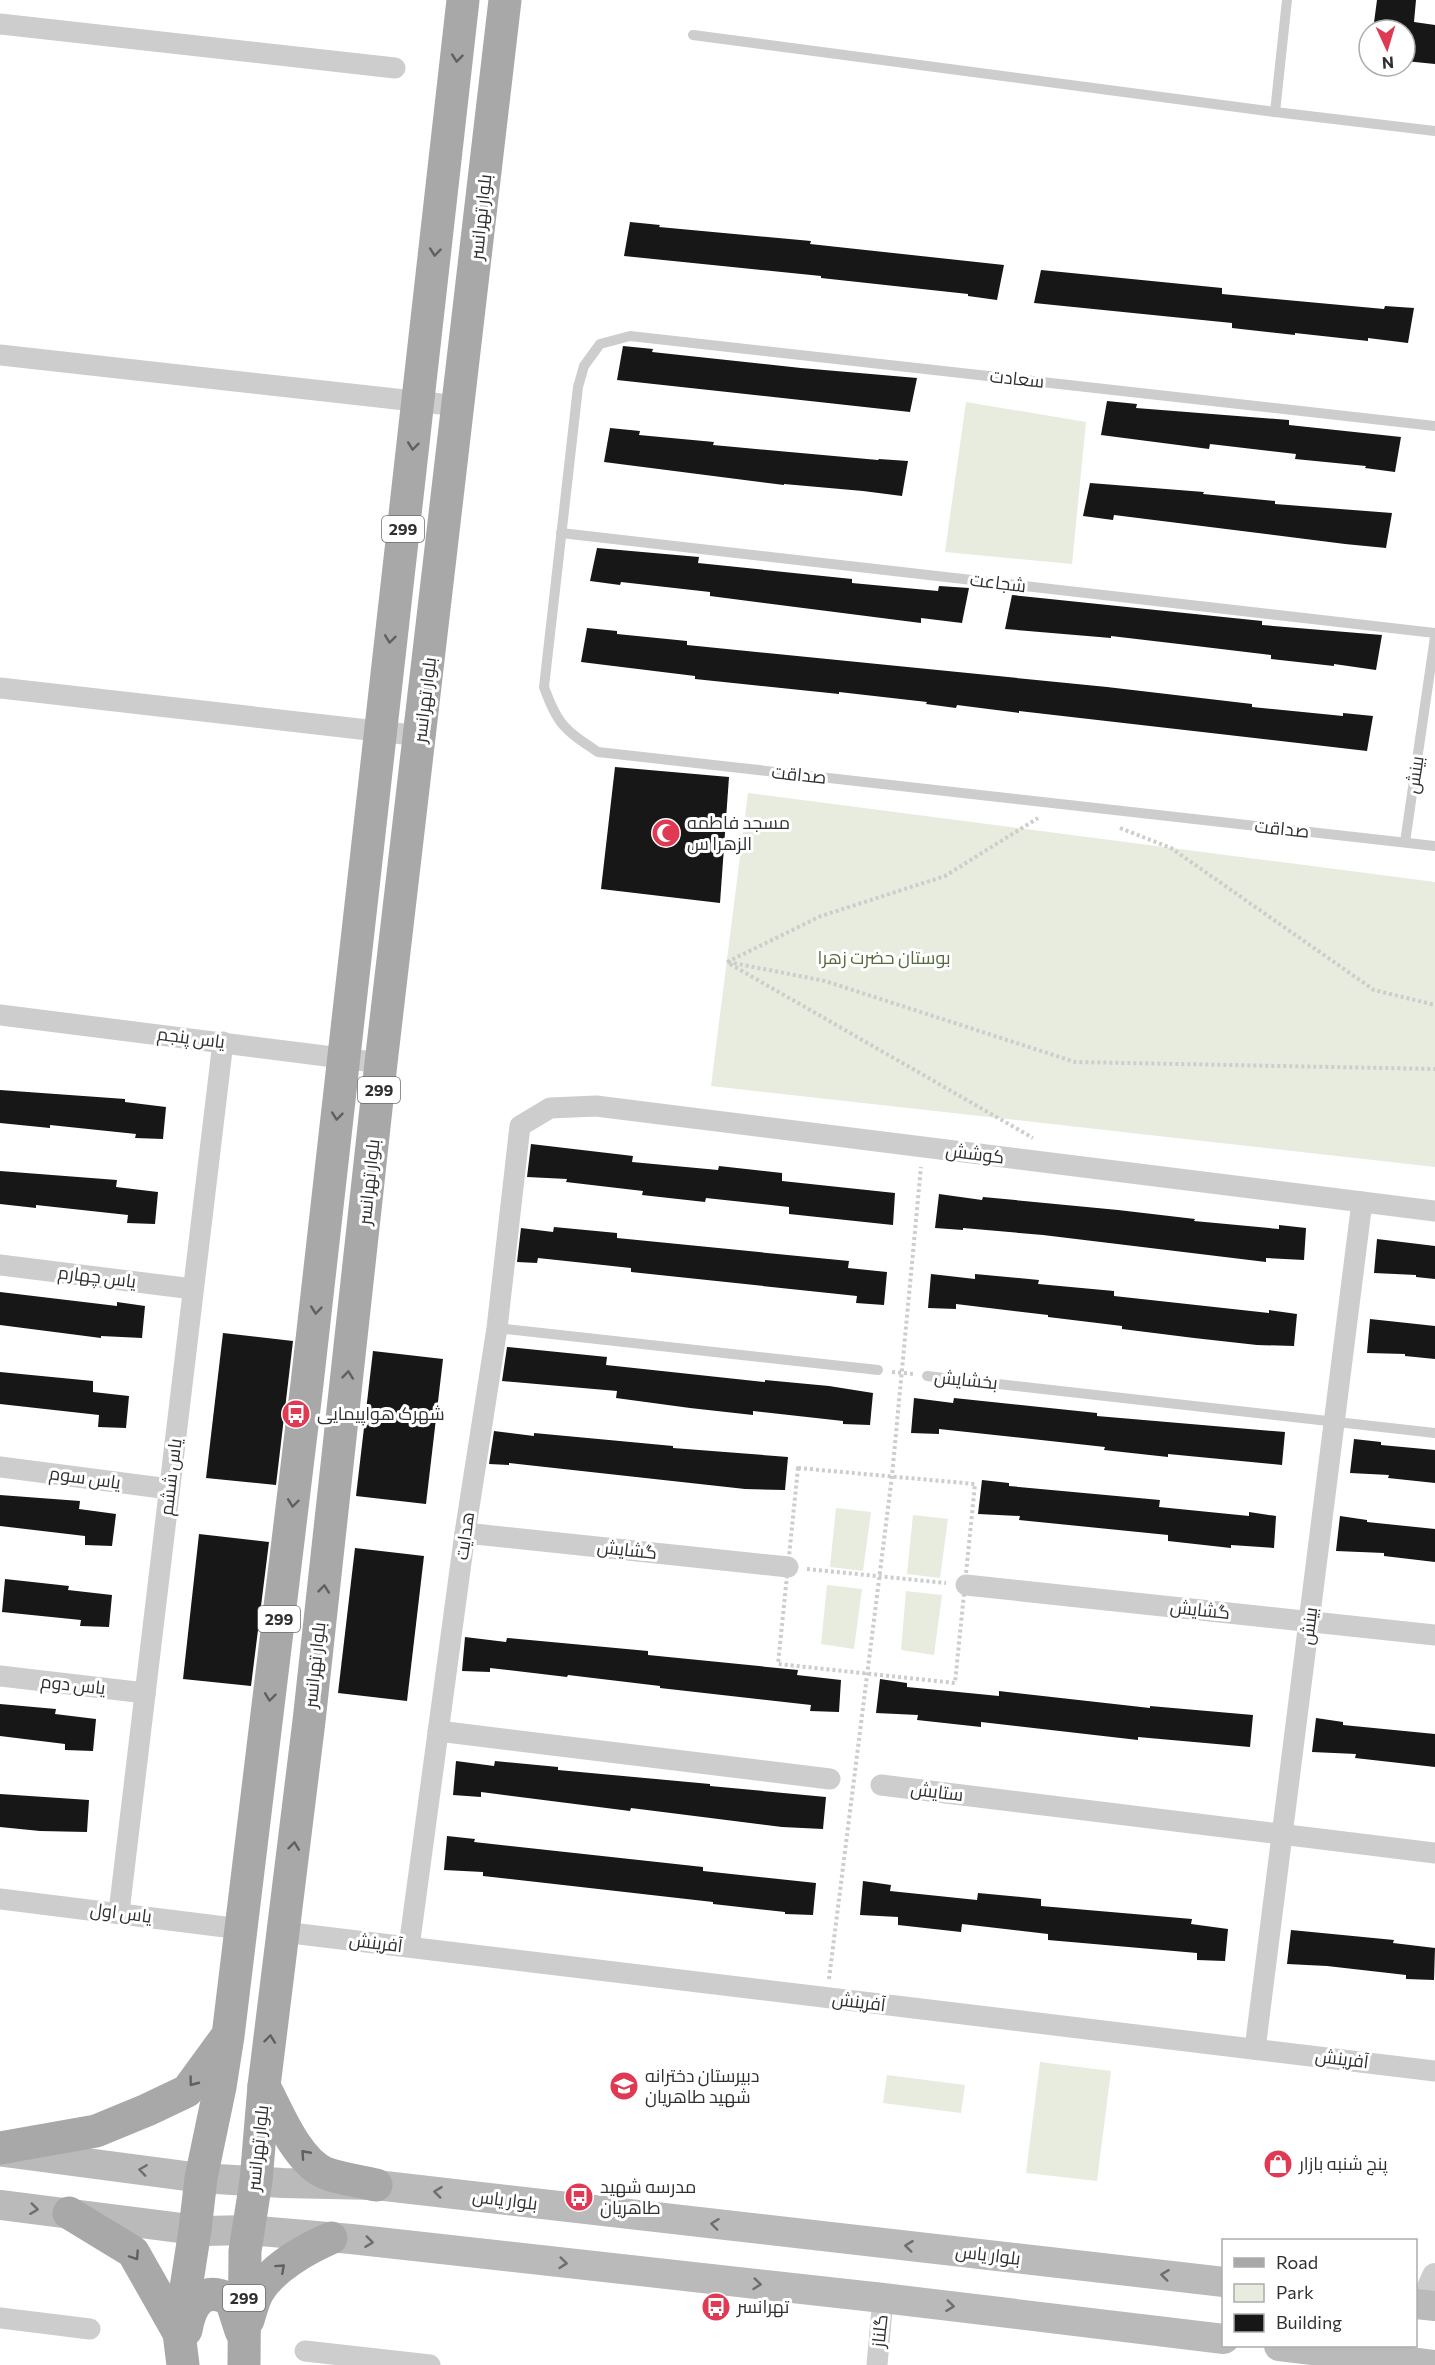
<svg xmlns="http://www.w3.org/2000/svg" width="1435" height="2365" font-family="Commissioner,Cairo,sans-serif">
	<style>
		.green { fill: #e7ecde }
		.building { fill: #171717 }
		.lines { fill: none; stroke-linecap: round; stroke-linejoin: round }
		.path { stroke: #cdcdcd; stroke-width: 4; stroke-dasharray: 3 3; stroke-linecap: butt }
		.service { stroke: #cdcdcd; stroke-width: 10 }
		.minor { stroke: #cdcdcd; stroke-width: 21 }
		.tertiary { stroke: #cdcdcd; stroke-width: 26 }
		.secondary { stroke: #bababa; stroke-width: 30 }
		.primary { stroke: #a8a8a8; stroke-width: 33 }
		.oneway { stroke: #606060 }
		.oneway2 { stroke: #6e6e6e }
		.labels { text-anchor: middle; stroke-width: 6; stroke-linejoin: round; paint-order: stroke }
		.shield { fill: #fff; stroke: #6e6e6e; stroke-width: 1.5 }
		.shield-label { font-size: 16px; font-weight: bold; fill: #303030 }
		.street-label { font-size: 18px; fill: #303030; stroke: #fff }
		.poi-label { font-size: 18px; fill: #303030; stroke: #fff; text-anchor: start }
		.park-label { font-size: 18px; fill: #576a3e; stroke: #fff }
	</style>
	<rect width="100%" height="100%" fill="#fff"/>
	<g class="green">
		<path d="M966,402L1086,422L1072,564L945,552Z"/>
		<path d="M748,793L1435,882V1167L711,1086Z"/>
		<path d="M836,1508L871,1512L863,1571L830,1567Z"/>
		<path d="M913,1515L948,1519L940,1578L907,1574Z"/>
		<path d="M827,1585L862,1589L854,1649L821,1644Z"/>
		<path d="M906,1591L942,1595L934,1655L901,1650Z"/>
		<path d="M1040,2062L1111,2071L1097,2181L1026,2173Z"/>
		<path d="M887,2075L965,2085L961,2113L883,2103Z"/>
	</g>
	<g class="building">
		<path d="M1377,0H1416L1414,22L1435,25V64L1405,61V30H1373Z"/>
		<path d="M630,222L660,225L659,227L811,241L810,244L1004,265L997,300L968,296V294L821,278V276L624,256Z"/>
		<path d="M1041,270L1222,288V294L1384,309L1385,306L1414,308L1408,343L1368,338V341L1295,333V335L1232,328V323L1034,303Z"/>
		<path d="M623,346L653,349L652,352L801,368L917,378L910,412L617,380Z"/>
		<path d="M1107,401L1137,404L1136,408L1289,420V425L1401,437L1395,472L1365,468L1366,466L1295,459L1296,454L1210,444L1209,449L1101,435Z"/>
		<path d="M610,428L640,431L639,435L714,442L713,445L878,460L879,459L908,461L902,496L863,491L784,484V485L604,462Z"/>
		<path d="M1090,483L1204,492L1203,494L1275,501V504L1392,513L1386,548L1345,544L1114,515L1113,520L1083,516Z"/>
		<path d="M597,548L699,557L698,563L852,579V583L938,591L939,586L969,588L962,623L921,618V623L710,596V592L621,582L620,585L590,581Z"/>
		<path d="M1012,595L1262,621V625L1382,635L1376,670L1334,664V666L1271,659V655L1196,646L1111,636V638L1005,629Z"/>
		<path d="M587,628L617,631V634L687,641V645L1107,687L1252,704V707L1343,716V713L1373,716L1367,751L1019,711V713L957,705L956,708L926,704L927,702L839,692V694L695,679V676L581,662Z"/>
		<path d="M615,767L729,777L720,903L601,889Z"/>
		<path d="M0,1090L125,1099V1102L166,1107L163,1139L135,1138L136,1134L50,1125V1128L0,1123Z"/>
		<path d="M531,1144L633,1156L632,1162L718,1170L719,1166L782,1173V1181L895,1193L893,1225L789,1214V1207L706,1198L705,1202L642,1195L643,1191L566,1182L567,1179L527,1177Z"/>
		<path d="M0,1171L117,1180L116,1187L158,1192L155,1224L127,1223L128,1215L36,1205V1208L0,1204Z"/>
		<path d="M939,1194L982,1200L983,1197L1118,1210L1195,1219L1194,1221L1279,1229V1225L1306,1228L1304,1260L1266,1258V1262L1043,1235L963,1228V1230L935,1228Z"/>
		<path d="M554,1227L617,1233V1238L849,1261L848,1268L887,1272L884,1305L856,1303L857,1296L631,1272V1268L538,1258L537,1263L517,1262L521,1228L553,1232Z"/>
		<path d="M1377,1239L1435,1246V1279L1416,1277V1275L1374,1273Z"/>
		<path d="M931,1274L975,1279V1274L1039,1280L1038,1284L1114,1291V1296L1269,1313V1310L1297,1314L1294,1346L1257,1345L1194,1338L1122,1329V1326L1048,1317V1315L956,1304V1309L928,1308Z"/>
		<path d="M0,1292L117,1306V1302L145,1306L142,1338L101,1336V1338L0,1325Z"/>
		<path d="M1370,1319L1435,1326V1359L1405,1356V1354L1367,1353Z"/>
		<path d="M223,1333L293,1341L276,1485L206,1478Z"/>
		<path d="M507,1347L607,1357L606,1365L765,1382V1380L829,1386L873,1393L870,1425L843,1424V1421L753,1411V1415L690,1408L616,1398L617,1391L502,1381Z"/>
		<path d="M373,1351L443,1359L426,1504L356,1496Z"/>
		<path d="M0,1372L93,1381V1392L129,1396L126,1428L98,1427L99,1415L0,1404Z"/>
		<path d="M914,1398L953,1403L954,1398L1097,1413V1416L1285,1432L1282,1465L1168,1454V1457L1104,1450L1105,1447L939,1429V1434L911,1433Z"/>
		<path d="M494,1431L534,1436V1433L609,1440L673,1446V1448L788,1457L785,1490L745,1489L509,1463V1465L489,1464Z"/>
		<path d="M1354,1439L1381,1442V1445L1435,1450V1483L1388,1478L1389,1475L1350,1473Z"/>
		<path d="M982,1480L1009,1483V1486L1160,1500L1159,1507L1249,1516V1512L1276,1516L1274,1548L1231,1545V1548L1168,1541V1535L1019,1520L1020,1516L978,1514Z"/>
		<path d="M0,1495L80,1501L79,1509L116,1514L112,1546L85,1545V1536L0,1526Z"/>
		<path d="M1340,1516L1367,1520V1522L1435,1529V1562L1384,1556V1553L1336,1551Z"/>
		<path d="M199,1534L269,1542L251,1686L183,1679Z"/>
		<path d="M355,1548L424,1556L407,1701L338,1693Z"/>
		<path d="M5,1579L69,1586L68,1590L112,1595L109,1627L80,1626L81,1620L2,1612Z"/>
		<path d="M465,1637L506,1642L507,1638L648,1651V1655L798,1670L797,1675L841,1680L839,1712L810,1711L811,1705L660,1688V1686L568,1675L567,1677L490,1668V1672L462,1671Z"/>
		<path d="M880,1679L907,1683V1687L999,1696V1691L1150,1708V1706L1253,1715L1250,1747L1138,1737V1740L981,1722V1727L917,1720L918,1715L876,1713Z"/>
		<path d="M0,1704L56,1709L55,1714L96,1719L93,1751L65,1750V1744L0,1736Z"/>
		<path d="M1316,1718L1343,1722V1725L1435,1734V1767L1355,1758L1356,1754L1312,1752Z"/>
		<path d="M456,1761L494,1766L495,1761L558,1767V1770L710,1784V1786L826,1797L823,1829L782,1827L631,1808L630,1811L481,1792V1797L453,1795Z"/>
		<path d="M0,1794L89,1800L87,1832L40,1831L0,1827Z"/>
		<path d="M447,1836L475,1839L474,1842L703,1867V1871L816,1883L813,1915L785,1914V1912L713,1904V1902L483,1876V1872L444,1870Z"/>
		<path d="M863,1881L891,1885L890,1891L977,1900L978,1893L1041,1899V1906L1192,1919L1191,1924L1228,1929L1225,1961L1197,1960V1953L1048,1940V1934L962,1924L961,1932L898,1925V1917L860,1915Z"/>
		<path d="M1291,1930L1394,1940L1393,1943L1435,1948L1434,1980L1406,1979V1975L1327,1966L1287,1964Z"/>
	</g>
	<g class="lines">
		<g class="path">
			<path d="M1120,828L1171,848L1374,990L1435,1005"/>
			<path d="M727,962L821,916L945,876L1038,818"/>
			<path d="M728,962L825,981L1075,1062L1435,1069"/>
			<path d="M730,964L1033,1138"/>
			<path d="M892,1372L914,1374"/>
			<path d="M798,1468L975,1484L955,1683L778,1664Z"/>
			<path d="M807,1569L946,1583"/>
			<path d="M829,1979L892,1476L921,1167"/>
		</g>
		<g class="service">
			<path d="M693,35L1275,112L1435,131"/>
			<path d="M1275,112L1287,0"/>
			<path d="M1435,426L630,336L600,344L584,366L578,387L544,687C558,726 565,730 598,752L1435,846"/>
			<path d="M561,533L1435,633"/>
			<path d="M1405,842L1435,637"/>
			<path d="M497,1328L878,1370"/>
			<path d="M927,1376L1435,1433"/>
		</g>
		<g class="minor">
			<path d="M0,24L395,68"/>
			<path d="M0,355L459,406"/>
			<path d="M0,688L421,736"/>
			<path d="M0,1015L381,1063"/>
			<path d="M0,1265L193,1289"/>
			<path d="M0,1467L169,1489"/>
			<path d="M465,1533L788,1567"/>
			<path d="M966,1585L1435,1635"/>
			<path d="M0,1676L145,1693"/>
			<path d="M438,1731L830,1779"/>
			<path d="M881,1785L1435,1853"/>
			<path d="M0,1899L241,1929"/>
			<path d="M119,1912L223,1042"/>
			<path d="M283,1932L1435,2071"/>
			<path d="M409,1947L465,1533L497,1328L520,1126L550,1108L596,1106L1435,1211"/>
			<path d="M1255,2049L1362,1202"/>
			<path d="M0,2318L90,2329"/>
			<path d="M305,2351L430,2365"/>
			<path d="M877,2365L883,2298"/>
		</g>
		<path class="tertiary" d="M1422,2305L1435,2276"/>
		<g class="secondary">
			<path d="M4,2152L201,2178L283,2183L376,2185L1224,2282"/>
			<path d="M0,2205L204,2231L248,2230L351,2239L883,2298L1224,2339"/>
			<path d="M1416,2304L1435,2306"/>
			<path d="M1279,2346L1435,2365"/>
		</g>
		<g class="primary">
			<path d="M264,2086C278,2112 296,2160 325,2173C341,2179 360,2181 376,2185"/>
			<path d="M0,2148L96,2131L147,2110L187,2091L225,2039"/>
			<path d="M69,2213L133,2252L179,2333L183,2365"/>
			<path d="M248,2320C251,2311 253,2301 258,2292C272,2268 306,2249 331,2238"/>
			<path d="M186,2330C191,2303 203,2285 231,2300L241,2331"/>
			<path d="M179,2333L195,2230L201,2178L220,2087L228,2036L307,1384L463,0"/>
			<path d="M244,2365L245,2251L256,2181L264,2086L309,1721L381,1063L505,0"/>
		</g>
	</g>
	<defs><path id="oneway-chevron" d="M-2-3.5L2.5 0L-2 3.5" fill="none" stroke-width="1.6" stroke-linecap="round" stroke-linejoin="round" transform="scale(1.5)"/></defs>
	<g class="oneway">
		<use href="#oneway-chevron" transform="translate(457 58) rotate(96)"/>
		<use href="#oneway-chevron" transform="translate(435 252) rotate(96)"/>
		<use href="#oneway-chevron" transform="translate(413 446) rotate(97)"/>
		<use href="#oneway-chevron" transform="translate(390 639) rotate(97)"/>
		<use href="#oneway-chevron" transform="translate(337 1116) rotate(96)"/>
		<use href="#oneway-chevron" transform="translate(316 1310) rotate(96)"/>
		<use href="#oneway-chevron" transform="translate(348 1375) rotate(-84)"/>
		<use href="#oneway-chevron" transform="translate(293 1503) rotate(97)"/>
		<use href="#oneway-chevron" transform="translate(324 1589) rotate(-84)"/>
		<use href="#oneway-chevron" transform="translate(270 1697) rotate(97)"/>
		<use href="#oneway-chevron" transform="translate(294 1846) rotate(-83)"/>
		<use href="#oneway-chevron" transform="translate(270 2039) rotate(-83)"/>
		<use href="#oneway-chevron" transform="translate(193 2082) rotate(127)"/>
		<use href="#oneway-chevron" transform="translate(305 2154) rotate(-132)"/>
		<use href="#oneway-chevron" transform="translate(135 2256) rotate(56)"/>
		<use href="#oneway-chevron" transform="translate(281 2268) rotate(-42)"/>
	</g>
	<g class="oneway2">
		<use href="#oneway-chevron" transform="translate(143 2170) rotate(-172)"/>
		<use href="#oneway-chevron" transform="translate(438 2192) rotate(-173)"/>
		<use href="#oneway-chevron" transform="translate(34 2209) rotate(7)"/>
		<use href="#oneway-chevron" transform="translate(715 2224) rotate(-173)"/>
		<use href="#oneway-chevron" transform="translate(369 2242) rotate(7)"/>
		<use href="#oneway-chevron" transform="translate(909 2246) rotate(-173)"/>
		<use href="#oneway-chevron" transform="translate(563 2263) rotate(6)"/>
		<use href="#oneway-chevron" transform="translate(1165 2275) rotate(-173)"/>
		<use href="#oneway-chevron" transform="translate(757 2284) rotate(6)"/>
		<use href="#oneway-chevron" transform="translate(950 2306) rotate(7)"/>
	</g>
	<defs>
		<g id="mosque-disc" transform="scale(1.5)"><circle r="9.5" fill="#df3953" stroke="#fff"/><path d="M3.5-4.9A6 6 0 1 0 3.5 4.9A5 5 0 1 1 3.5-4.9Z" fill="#fff"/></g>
		<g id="bus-disc" transform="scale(1.5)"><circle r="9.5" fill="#df3953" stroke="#fff"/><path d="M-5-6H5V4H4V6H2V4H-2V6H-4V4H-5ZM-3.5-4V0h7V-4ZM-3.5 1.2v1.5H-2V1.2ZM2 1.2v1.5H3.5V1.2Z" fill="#fff"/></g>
		<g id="school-disc" transform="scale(1.5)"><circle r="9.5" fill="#df3953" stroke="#fff"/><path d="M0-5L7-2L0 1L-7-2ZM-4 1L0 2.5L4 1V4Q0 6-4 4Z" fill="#fff"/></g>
		<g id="shop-disc" transform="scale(1.5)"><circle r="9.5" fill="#df3953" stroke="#fff"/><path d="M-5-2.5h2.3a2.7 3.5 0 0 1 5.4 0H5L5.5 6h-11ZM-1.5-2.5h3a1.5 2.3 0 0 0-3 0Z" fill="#fff"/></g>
	</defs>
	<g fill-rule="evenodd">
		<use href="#mosque-disc" x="666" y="833"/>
		<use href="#bus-disc" x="296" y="1414"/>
		<use href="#school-disc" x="624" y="2086"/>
		<use href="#shop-disc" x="1278" y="2164"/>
		<use href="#bus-disc" x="579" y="2197"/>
		<use href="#bus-disc" x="716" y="2307"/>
	</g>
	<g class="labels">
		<g class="shield">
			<rect x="382" y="516" width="42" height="26" rx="4.5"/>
			<rect x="358" y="1077" width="42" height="26" rx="4.5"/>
			<rect x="258" y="1606" width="42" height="26" rx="4.5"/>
			<rect x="223" y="2285" width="42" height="26" rx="4.5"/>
		</g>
		<g class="shield-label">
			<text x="403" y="535">299</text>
			<text x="379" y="1096">299</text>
			<text x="279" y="1625">299</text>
			<text x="244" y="2304">299</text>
		</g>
		<g class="street-label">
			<text transform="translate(481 217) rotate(-84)" y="6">بلوار تهرانسر</text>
			<text transform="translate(1017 379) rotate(6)" y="6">سعادت</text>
			<text transform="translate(998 583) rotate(7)" y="6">شجاعت</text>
			<text transform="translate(425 700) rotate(-83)" y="6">بلوار تهرانسر</text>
			<text transform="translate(799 775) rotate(6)" y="6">صداقت</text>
			<text transform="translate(1415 775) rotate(-82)" y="6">بینش</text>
			<text transform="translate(1282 829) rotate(6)" y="6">صداقت</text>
			<text transform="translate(191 1038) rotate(7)" y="6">یاس پنجم</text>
			<text transform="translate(975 1154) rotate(7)" y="6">کوشش</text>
			<text transform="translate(369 1182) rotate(-84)" y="6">بلوار تهرانسر</text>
			<text transform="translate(97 1277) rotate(7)" y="6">یاس چهارم</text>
			<text transform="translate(966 1380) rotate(6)" y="6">بخشایش</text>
			<text transform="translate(171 1477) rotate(-83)" y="6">یاس ششم</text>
			<text transform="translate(85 1478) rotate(8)" y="6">یاس سوم</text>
			<text transform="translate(465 1536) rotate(-82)" y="6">هدایت</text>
			<text transform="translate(627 1550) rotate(6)" y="6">گشایش</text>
			<text transform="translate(1200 1610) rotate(6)" y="6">گشایش</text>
			<text transform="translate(1309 1626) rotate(-83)" y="6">بینش</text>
			<text transform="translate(315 1665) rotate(-84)" y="6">بلوار تهرانسر</text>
			<text transform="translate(73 1685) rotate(6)" y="6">یاس دوم</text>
			<text transform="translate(937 1792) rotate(7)" y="6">ستایش</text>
			<text transform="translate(121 1913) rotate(7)" y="6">یاس اول</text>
			<text transform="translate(376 1943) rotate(7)" y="6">آفرینش</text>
			<text transform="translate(859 2002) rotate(7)" y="6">آفرینش</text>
			<text transform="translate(1342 2059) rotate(7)" y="6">آفرینش</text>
			<text transform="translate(258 2148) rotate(-84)" y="6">بلوار تهرانسر</text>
			<text transform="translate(505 2200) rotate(7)" y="6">بلوار یاس</text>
			<text transform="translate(988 2255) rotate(7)" y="6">بلوار یاس</text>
			<text transform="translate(880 2331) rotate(-84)" y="6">گلناز</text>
		</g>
		<g class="poi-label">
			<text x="687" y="829">مسجد فاطمه<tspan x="687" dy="21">الزهرا س</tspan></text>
			<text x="317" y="1420">شهرک هواپیمایی</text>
			<text x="645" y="2082">دبیرستان دخترانه<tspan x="645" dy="21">شهید طاهریان</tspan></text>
			<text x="1299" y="2170">پنج شنبه بازار</text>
			<text x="600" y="2193">مدرسه شهید<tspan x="600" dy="21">طاهریان</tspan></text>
			<text x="737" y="2313">تهرانسر</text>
		</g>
		<g class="park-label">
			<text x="884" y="964">بوستان حضرت زهرا</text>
		</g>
	</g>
	<rect x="1222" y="2239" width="195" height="108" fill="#ffffff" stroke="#acacac" stroke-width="1.5"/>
	<rect x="1234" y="2258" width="30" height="9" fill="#a8a8a8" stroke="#acacac" stroke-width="1.5"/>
	<text x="1276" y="2269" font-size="18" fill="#303030">Road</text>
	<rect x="1234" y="2284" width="30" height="18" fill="#e7ecde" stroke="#acacac" stroke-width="1.5"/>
	<text x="1276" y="2299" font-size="18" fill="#303030">Park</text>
	<rect x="1234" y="2314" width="30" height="18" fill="#171717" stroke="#acacac" stroke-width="1.5"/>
	<text x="1276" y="2329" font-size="18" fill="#303030">Building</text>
	<g transform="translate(1387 48) rotate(176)"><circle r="28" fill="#ffffff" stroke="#acacac" stroke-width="1.5"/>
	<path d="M0-4.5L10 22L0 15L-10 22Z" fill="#df3953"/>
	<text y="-9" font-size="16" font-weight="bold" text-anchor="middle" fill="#303030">N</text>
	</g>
</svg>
